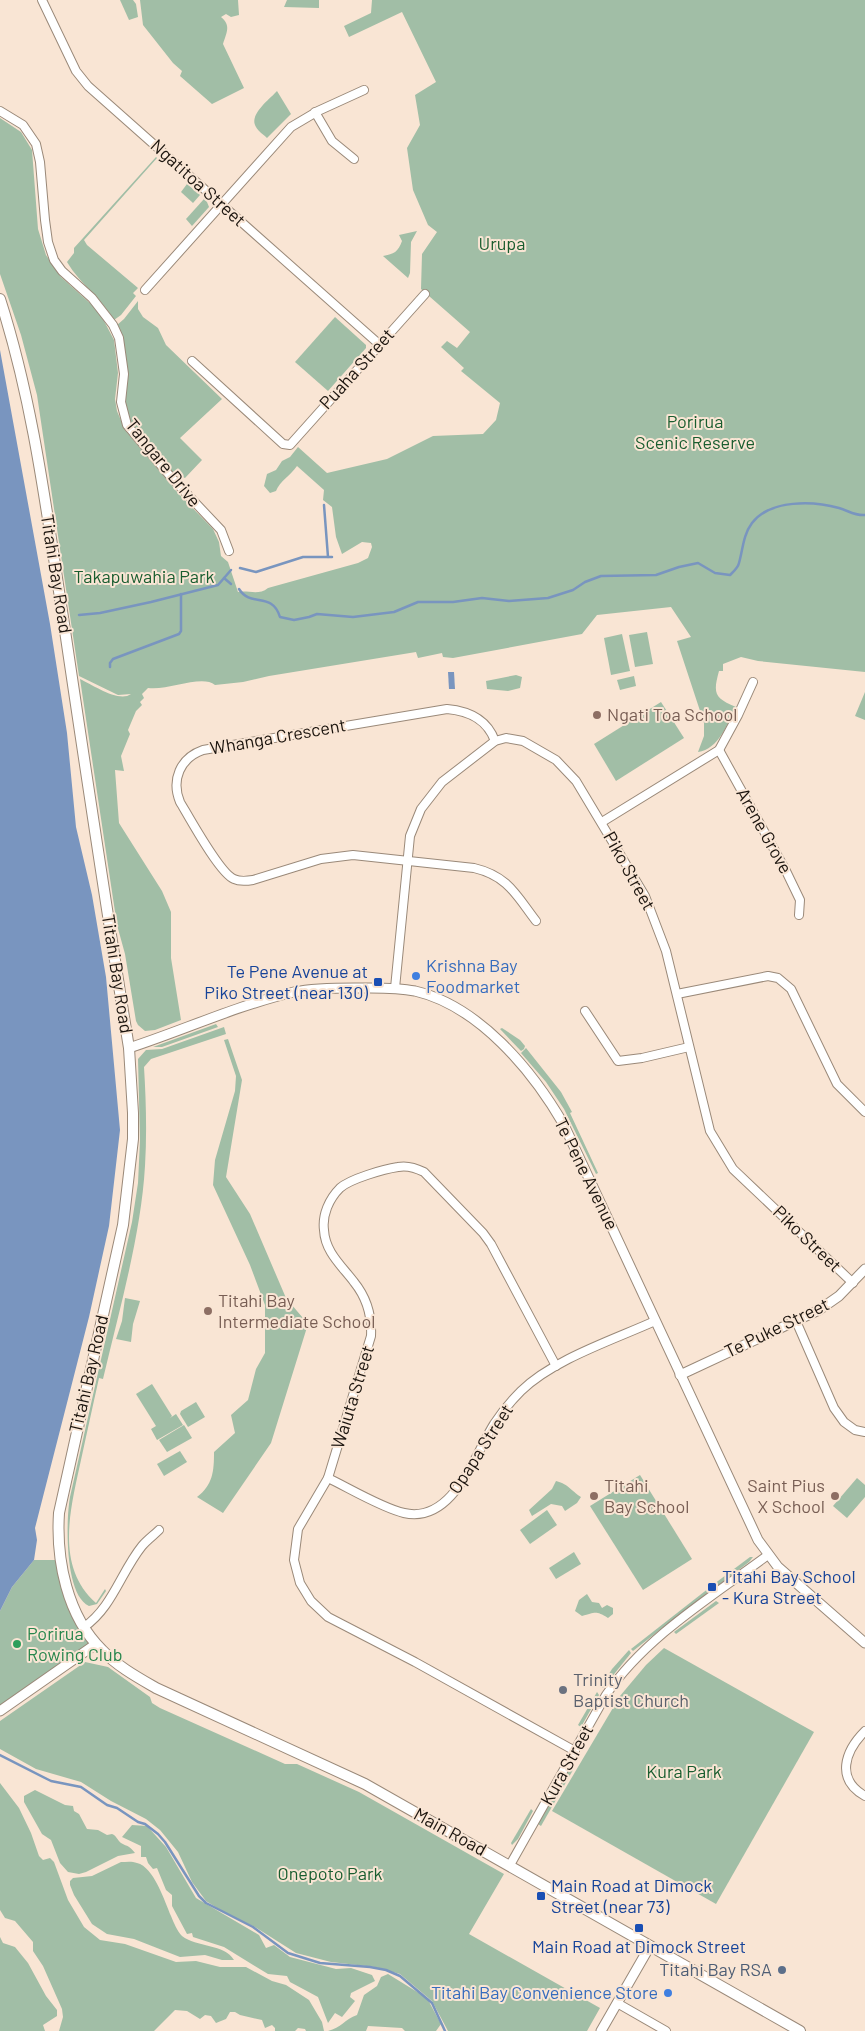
<svg xmlns="http://www.w3.org/2000/svg" width="865" height="2031" font-family="Barlow,sans-serif">
	<style>
		.green { fill: #a1bea6 }
		.water { fill: #7995bf }
		.lines { fill: none; stroke-linecap: round; stroke-linejoin: round }
		.stream { stroke: #7995bf; stroke-width: 2.5 }
		.minor-casing { stroke: #9a8979; stroke-width: 10 }
		.tertiary-casing { stroke: #9a8979; stroke-width: 11 }
		.secondary-casing { stroke: #9a8979; stroke-width: 12 }
		.minor { stroke: #fff; stroke-width: 8 }
		.tertiary { stroke: #fff; stroke-width: 9 }
		.secondary { stroke: #fff; stroke-width: 10 }
		.education-dot { fill: #8d6e63; stroke: #f9e5d4; stroke-width: 2 }
		.shop-dot { fill: #3f7fe0; stroke: #f9e5d4; stroke-width: 2 }
		.transit-dot { fill: #1a4fb4; stroke: #f9e5d4; stroke-width: 2 }
		.leisure-dot { fill: #2e9e5b; stroke: #f9e5d4; stroke-width: 2 }
		.worship-dot { fill: #6b7280; stroke: #f9e5d4; stroke-width: 2 }
		.service-dot { fill: #5c6f8a; stroke: #f9e5d4; stroke-width: 2 }
		.labels { text-anchor: middle; stroke-width: 4; stroke-linejoin: round; paint-order: stroke }
		.street-label { font-size: 18px; fill: #1b140e; stroke: #f9e5d4 }
		.park-label { font-size: 18px; fill: #195d2f; stroke: #f9e5d4 }
		.education-label { font-size: 18px; fill: #785e54; stroke: #f9e5d4; text-anchor: start }
		.shop-label { font-size: 18px; fill: #366cbe; stroke: #f9e5d4; text-anchor: start }
		.transit-label { font-size: 18px; fill: #164399; stroke: #f9e5d4; text-anchor: start }
		.leisure-label { font-size: 18px; fill: #27864d; stroke: #f9e5d4; text-anchor: start }
		.worship-label { font-size: 18px; fill: #5b616d; stroke: #f9e5d4; text-anchor: start }
		.service-label { font-size: 18px; fill: #4e5e75; stroke: #f9e5d4; text-anchor: end }
	</style>
	<rect width="100%" height="100%" fill="#f9e5d4"/>
	<g class="green">
		<path d="M120,0H133L136,4L138,17L129,20Z"/>
		<path d="M140,0H238L239,15L231,17L226,14L221,17C231,25 227,32 223,44L244,88L212,104L180,76L182,71L173,63L143,25Z"/>
		<path d="M287,0H319V8L284,7Z"/>
		<path d="M372,0H865V672L758,661L741,657L723,664V671H719C713,693 714,698 736,707C727,724 719,749 698,752L704,736V723L677,641L691,637L671,607L597,615L582,634L453,658L443,657L442,653L418,658L416,652L269,676L243,682L215,685C202,674 168,691 148,688L142,694L144,698L140,702L142,705L136,711L128,730L130,734L121,756L124,771L115,770L119,823L162,891L171,912V958L181,1020L155,1030L145,1031L138,1025L136,1021L125,954L117,925L80,679C93,685 119,703 131,694L118,695L79,676L37,395L21,335L0,274V118L21,132L32,150L38,229L46,255L61,277L92,305L102,317L114,340L118,373L115,399L117,411L125,430L178,493L213,529L219,542L221,556L228,562L238,592C249,590 258,596 268,588L358,563L368,558L372,547L371,543L362,542L342,554L336,537L332,507L323,500L324,490L297,466C290,476 280,481 276,491L270,493L264,486L267,474L276,470L282,461L290,457L298,447L327,473L387,459L433,436L483,434L496,420L500,403L461,371L464,368L441,347L447,341L457,348L470,332L421,289L422,254L437,232L428,225L413,190L407,148L420,125L415,95L436,82L402,12L349,37L344,26L371,13Z"/>
		<path d="M277,91L291,114L267,138C264,135 258,131 256,127C248,115 270,99 277,91Z"/>
		<path d="M156,157L157,158L84,240L87,245L138,288L133,293L136,296L121,315L114,320C101,298 80,284 67,262L74,253V248Z"/>
		<path d="M187,184L200,195L193,203L181,192Z"/>
		<path d="M204,199L207,202L209,207L192,226L186,219Z"/>
		<path d="M417,231L411,242L410,273L408,278L383,256C394,254 398,252 402,241L399,235Z"/>
		<path d="M138,301V309L143,317L158,328L166,345L222,399L180,438L202,460L185,478L173,473L142,438L129,419L125,406L127,366L125,350L117,325L124,319Z"/>
		<path d="M335,317L366,345V348L328,391L295,362Z"/>
		<path d="M647,632L653,664L635,667L629,635Z"/>
		<path d="M622,634L630,671L611,675L604,638Z"/>
		<path d="M516,675L522,677L520,688L508,691L487,689L486,681Z"/>
		<path d="M634,676L636,686L620,690L617,680Z"/>
		<path d="M865,692V720L855,716Z"/>
		<path d="M661,702L684,738L616,781L594,744Z"/>
		<path d="M216,1024L218,1027L162,1047H153Z"/>
		<path d="M224,1027L226,1034L151,1059L144,1067C146,1100 147,1133 145,1166C141,1235 119,1311 103,1379L99,1378C93,1405 87,1432 81,1460C71,1507 54,1566 96,1603L105,1589L106,1591L97,1604L89,1606C64,1595 66,1519 70,1497L132,1222L138,1183L140,1140L138,1059L146,1050L162,1049Z"/>
		<path d="M502,1028L520,1040L525,1046L524,1049L521,1051L500,1029Z"/>
		<path d="M228,1039L242,1080L226,1177L250,1214L286,1298L308,1324L271,1443L223,1513L197,1497C213,1485 214,1471 214,1452L235,1433L231,1415L248,1400L256,1369L265,1353V1305L250,1265L213,1185L215,1160L235,1091L236,1076L224,1040Z"/>
		<path d="M526,1048L561,1092L572,1112L570,1113L598,1173L596,1174L564,1109L546,1082L521,1053Z"/>
		<path d="M125,1298L140,1301L133,1324L131,1342L116,1339L122,1321Z"/>
		<path d="M152,1384L172,1416L170,1418L176,1414L183,1425L157,1440L151,1429L156,1426L136,1394Z"/>
		<path d="M196,1402L205,1417L188,1427L180,1414L181,1411Z"/>
		<path d="M184,1425L192,1438L167,1452L159,1440Z"/>
		<path d="M180,1451L187,1462L164,1476L157,1464Z"/>
		<path d="M640,1475L692,1559L643,1590L590,1506Z"/>
		<path d="M857,1478L865,1485V1497L847,1518L833,1506Z"/>
		<path d="M556,1481C570,1485 570,1490 581,1497L577,1503L565,1511L562,1506L551,1504L532,1516L529,1510L552,1489Z"/>
		<path d="M547,1510L557,1525L530,1544L520,1530Z"/>
		<path d="M574,1552L581,1564L556,1579L549,1568Z"/>
		<path d="M750,1557H753L749,1562L716,1587L714,1584Z"/>
		<path d="M34,1560H60L67,1586L96,1644L0,1711V1611L12,1587Z"/>
		<path d="M709,1588L711,1590L633,1651L631,1649Z"/>
		<path d="M587,1594L592,1602L599,1603L602,1608L607,1605L613,1608V1614L608,1618C595,1610 595,1613 582,1616L575,1611L579,1600Z"/>
		<path d="M716,1601L719,1603L676,1634L674,1632Z"/>
		<path d="M664,1648L814,1732L716,1904L552,1811L620,1696L646,1665Z"/>
		<path d="M629,1650L631,1653L603,1688H600L612,1669Z"/>
		<path d="M85,1662L108,1667L150,1697L152,1703L160,1708L285,1764H297L359,1792L504,1874L469,1934L600,2008L587,2031H448L432,2001L400,1974L375,1967L331,1962L296,1953L255,1927L227,1914L206,1901L192,1882L178,1852L160,1830L146,1819L111,1801L81,1782L36,1769L0,1749V1721Z"/>
		<path d="M597,1692L599,1695L581,1727L578,1725Z"/>
		<path d="M569,1768L573,1770L541,1826L538,1824Z"/>
		<path d="M0,1783L19,1808L31,1833L39,1856L43,1860L50,1858L54,1862L68,1900L84,1927L100,1940L125,1944L176,1962L196,1961L220,1967H246L272,1981L286,1985L309,2000L322,2022L324,2031H306L305,2029L298,2028L295,2031H275V2028L272,2025L265,2028L262,2020L240,2015L235,2012H230L226,2019L216,2023L211,2016L205,2015L200,2019L187,2011L175,2010L154,2031H59L63,2017L62,2009L43,1966L33,1951V1942L15,1921L5,1918L0,1910Z"/>
		<path d="M35,1790L65,1805L73,1806L74,1811L79,1814L87,1829L98,1830L107,1835L112,1834C117,1836 117,1840 121,1843C128,1847 129,1845 135,1853L118,1856L86,1872L79,1874L68,1872L60,1863L51,1840L42,1834L24,1802V1796Z"/>
		<path d="M531,1809L533,1811L518,1839L512,1845L511,1843Z"/>
		<path d="M132,1825L147,1826L166,1847L196,1898L259,1935L266,1948L274,1945L290,1957L336,1969L351,1968L372,1975L375,1981L351,1993L350,1997L355,2001L342,2017L335,2013L328,2023L318,1997L290,1982L287,1976L268,1974L224,1947L193,1937L192,1933L187,1934L172,1906V1895L166,1890L157,1868L153,1869L148,1863L146,1857H141V1846L122,1837Z"/>
		<path d="M121,1862C126,1862 132,1861 137,1863C154,1867 165,1902 171,1916C174,1923 177,1931 182,1936C196,1947 225,1944 234,1960H222L205,1955L180,1957L134,1939L107,1934L92,1924L74,1895L70,1885V1881L73,1878L92,1876Z"/>
		<path d="M0,1937L3,1943L15,1947L28,1963L46,1996L57,2010V2016L43,2025L45,2031H0Z"/>
		<path d="M388,1974L427,1998L441,2024L436,2031H405L402,2028L368,2026L366,2031H328C341,2028 345,2019 357,2015L364,1995L377,1986L381,1977Z"/>
	</g>
	<g class="water">
		<path d="M0,350L50,624L67,733L76,827L92,895L106,977L120,1130L109,1226L89,1317L35,1528L37,1540L34,1560L12,1587L0,1611Z"/>
		<path d="M448,672H454L455,689H449Z"/>
	</g>
	<g class="lines">
		<g class="stream">
			<path d="M324,505L328,557"/>
			<path d="M240,568L256,572L303,557H332"/>
			<path d="M224,578L231,584"/>
			<path d="M239,589C251,608 272,591 280,617L294,620L309,617L317,614L353,617L394,612L418,602H453L482,598L509,601L548,598L573,590L585,582L601,576L656,575L679,567L698,563L715,573L730,575C733,572 738,568 739,563C743,549 743,535 752,523C770,499 814,501 839,508C849,511 855,516 865,515"/>
			<path d="M79,615L100,613L151,602L218,585L231,570"/>
			<path d="M110,667V663L113,659L179,634L181,631V594"/>
			<path d="M0,1755L51,1781L81,1787L107,1805L117,1808L138,1822L145,1824L158,1834L165,1842L199,1896L206,1903L253,1927L288,1953L320,1963L370,1967L386,1970L400,1976L432,2003L445,2031"/>
		</g>
		<g class="minor-casing">
			<g id="minor">
				<path d="M42,0L76,71L88,86L380,345"/>
				<path d="M0,111L23,125L36,144L40,162L45,220L48,242L54,260L62,271L92,298L113,325L119,338L124,374L121,402L127,425L170,476L221,530L229,551"/>
				<path d="M315,112L332,141L354,159"/>
				<path d="M145,290L291,127L318,111L364,90"/>
				<path d="M192,361L283,444L290,445L425,294"/>
				<path d="M495,741C487,719 469,711 447,709L203,750C180,758 171,780 180,802C189,817 220,874 234,879C240,882 247,881 253,880L321,859L353,855L474,868C508,876 516,895 536,921"/>
				<path d="M719,750L786,871L800,900L799,915"/>
				<path d="M602,822L719,750L738,715L753,682"/>
				<path d="M395,988L410,836L421,809L442,782L495,741L506,738L523,741L556,760L576,781L645,896L666,951L710,1131L733,1169L853,1283"/>
				<path d="M677,994L768,976L778,978L791,989L837,1084L865,1112"/>
				<path d="M585,1011L618,1061L642,1058L689,1047"/>
				<path d="M796,1321L834,1408L844,1422L855,1430L865,1432"/>
				<path d="M556,1366L491,1244L483,1233L424,1172C416,1168 407,1165 398,1167C384,1169 350,1179 340,1188C329,1199 322,1215 324,1230C325,1252 342,1266 354,1282C367,1298 372,1316 371,1336L328,1478L298,1529L294,1560L300,1583L311,1601L328,1617L415,1662L575,1751"/>
				<path d="M328,1478C349,1488 382,1508 404,1513C453,1524 474,1456 494,1424C502,1412 511,1401 521,1391C554,1359 613,1340 655,1321"/>
				<path d="M84,1627C112,1608 121,1572 142,1546C147,1540 154,1535 159,1530"/>
				<path d="M865,1731C845,1751 835,1779 865,1796"/>
				<path d="M510,1865L606,1695C645,1637 713,1596 768,1555"/>
				<path d="M617,2003L666,2031"/>
			</g>
		</g>
		<g class="tertiary-casing">
			<g id="tertiary">
				<path d="M129,1048C184,1030 238,1005 294,992C314,988 335,988 355,988C375,988 395,987 415,991C479,1006 532,1070 564,1125L758,1540L778,1567L865,1643"/>
				<path d="M680,1375L819,1310L839,1296L865,1269"/>
				<path d="M0,1711L96,1644"/>
				<path d="M601,2031L650,1946"/>
			</g>
		</g>
		<g class="secondary-casing">
			<path id="secondary" d="M0,299C34,405 47,515 64,624C85,766 106,907 129,1048L133,1113V1139L123,1225L59,1513C56,1560 67,1616 102,1650C117,1666 137,1677 156,1688L365,1784L800,2031"/>
		</g>
		<use href="#minor" class="minor"/>
		<use href="#tertiary" class="tertiary"/>
		<use href="#secondary" class="secondary"/>
	</g>
	<g class="education-dot">
		<circle cx="597" cy="715" r="5"/>
		<circle cx="208" cy="1311" r="5"/>
		<circle cx="594" cy="1496" r="5"/>
		<circle cx="835" cy="1496" r="5"/>
	</g>
	<g class="shop-dot">
		<circle cx="416" cy="976" r="5"/>
		<circle cx="668" cy="1993" r="5"/>
	</g>
	<g class="transit-dot">
		<rect x="373" y="977" width="10" height="10" rx="2.5"/>
		<rect x="707" y="1582" width="10" height="10" rx="2.5"/>
		<rect x="536" y="1891" width="10" height="10" rx="2.5"/>
		<rect x="634" y="1923" width="10" height="10" rx="2.5"/>
	</g>
	<circle class="leisure-dot" cx="17" cy="1644" r="5"/>
	<circle class="worship-dot" cx="563" cy="1690" r="5"/>
	<circle class="service-dot" cx="782" cy="1970" r="5"/>
	<g class="labels">
		<g class="street-label">
			<text transform="translate(198 183) rotate(42)" y="6">Ngatitoa Street</text>
			<text transform="translate(357 369) rotate(-48)" y="6">Puaha Street</text>
			<text transform="translate(163 463) rotate(51)" y="6">Tangare Drive</text>
			<text transform="translate(56 574) rotate(81)" y="6">Titahi Bay Road</text>
			<text transform="translate(278 737) rotate(-10)" y="6">Whanga Crescent</text>
			<text transform="translate(764 831) rotate(61)" y="6">Arene Grove</text>
			<text transform="translate(629 871) rotate(61)" y="6">Piko Street</text>
			<text transform="translate(117 974) rotate(81)" y="6">Titahi Bay Road</text>
			<text transform="translate(586 1174) rotate(64)" y="6">Te Pene Avenue</text>
			<text transform="translate(807 1239) rotate(44)" y="6">Piko Street</text>
			<text transform="translate(777 1328) rotate(-26)" y="6">Te Puke Street</text>
			<text transform="translate(89 1374) rotate(-77)" y="6">Titahi Bay Road</text>
			<text transform="translate(353 1397) rotate(-73)" y="6">Waiuta Street</text>
			<text transform="translate(481 1449) rotate(-57)" y="6">Opapa Street</text>
			<text transform="translate(567 1765) rotate(-61)" y="6">Kura Street</text>
			<text transform="translate(450 1832) rotate(29)" y="6">Main Road</text>
		</g>
		<g class="park-label">
			<text x="502" y="250">Urupa</text>
			<text x="695" y="428">Porirua<tspan x="695" dy="21">Scenic Reserve</tspan></text>
			<text x="144" y="583">Takapuwahia Park</text>
			<text x="684" y="1778">Kura Park</text>
			<text x="330" y="1880">Onepoto Park</text>
		</g>
		<g class="education-label">
			<text x="607" y="721">Ngati Toa School</text>
			<text x="218" y="1307">Titahi Bay<tspan x="218" dy="21">Intermediate School</tspan></text>
			<text x="604" y="1492">Titahi<tspan x="604" dy="21">Bay School</tspan></text>
			<text x="825" y="1492" text-anchor="end">Saint Pius<tspan x="825" dy="21">X School</tspan></text>
		</g>
		<g class="shop-label">
			<text x="426" y="972">Krishna Bay<tspan x="426" dy="21">Foodmarket</tspan></text>
			<text x="658" y="1999" text-anchor="end">Titahi Bay Convenience Store</text>
		</g>
		<g class="transit-label">
			<text x="368" y="978" text-anchor="end">Te Pene Avenue at<tspan x="368" dy="21">Piko Street (near 130)</tspan></text>
			<text x="722" y="1583">Titahi Bay School<tspan x="722" dy="21">- Kura Street</tspan></text>
			<text x="551" y="1892">Main Road at Dimock<tspan x="551" dy="21">Street (near 73)</tspan></text>
			<text x="639" y="1953" text-anchor="middle">Main Road at Dimock Street</text>
		</g>
		<g class="leisure-label">
			<text x="27" y="1640">Porirua<tspan x="27" dy="21">Rowing Club</tspan></text>
		</g>
		<g class="worship-label">
			<text x="573" y="1686">Trinity<tspan x="573" dy="21">Baptist Church</tspan></text>
		</g>
		<g class="service-label">
			<text x="772" y="1976">Titahi Bay RSA</text>
		</g>
	</g>
</svg>
